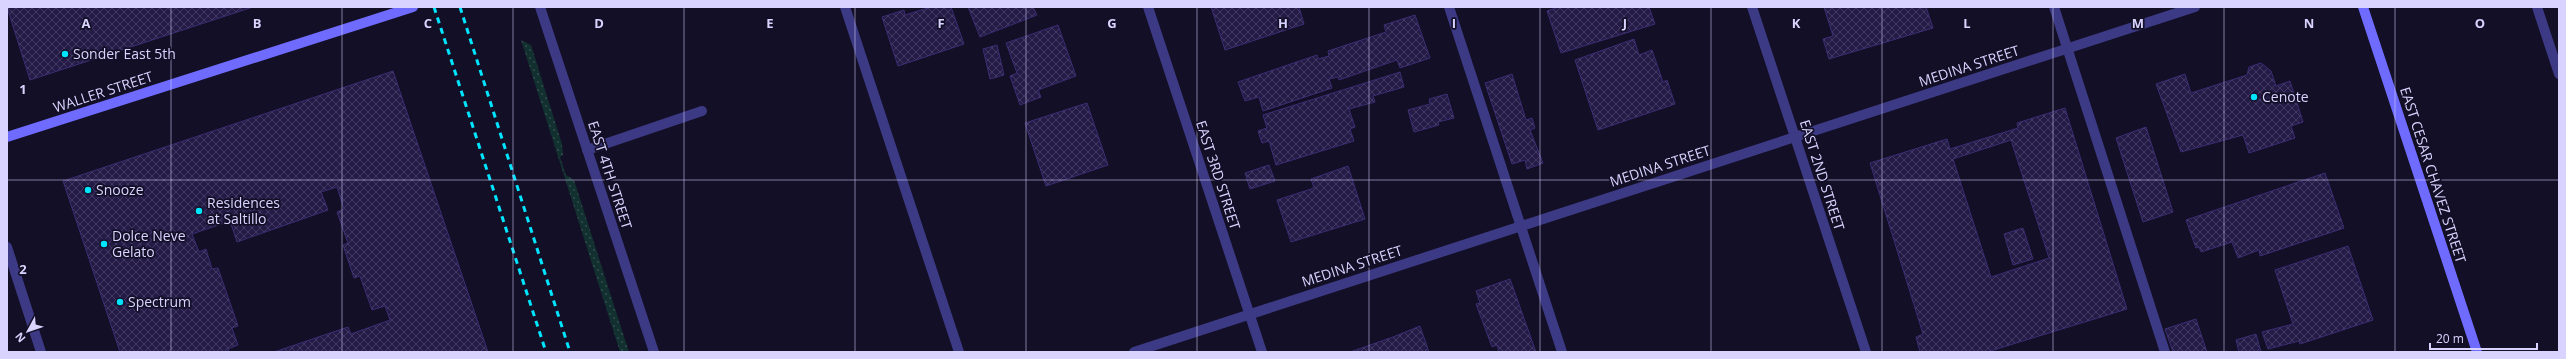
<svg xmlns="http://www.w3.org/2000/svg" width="2566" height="359" font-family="'Open Sans',sans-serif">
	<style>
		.grass { fill: url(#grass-dots) }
		.building { fill: url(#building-cross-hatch); stroke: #3b2d73; fill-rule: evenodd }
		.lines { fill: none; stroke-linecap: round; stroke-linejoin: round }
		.lane { stroke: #3d3a85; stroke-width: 10 }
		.street { stroke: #3d3a85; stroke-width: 10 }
		.secondary { stroke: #6f6bff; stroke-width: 10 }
		.rail { stroke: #00e5ff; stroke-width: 3; stroke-dasharray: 6 5; stroke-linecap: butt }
		.grid { fill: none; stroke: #d9d4ff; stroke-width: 1; stroke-opacity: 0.55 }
		.poi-dot { fill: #00e5ff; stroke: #130f26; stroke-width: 1.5 }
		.labels { text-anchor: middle; stroke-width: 3.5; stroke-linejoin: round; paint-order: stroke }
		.poi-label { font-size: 14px; fill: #d9d4ff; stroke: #130f26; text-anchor: start }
		.street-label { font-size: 14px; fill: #d9d4ff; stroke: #130f26 }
		.grid-label { font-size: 13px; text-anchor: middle; font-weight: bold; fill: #d9d4ff; stroke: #130f26; stroke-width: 3.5; stroke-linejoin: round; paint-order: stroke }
	</style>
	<defs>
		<pattern id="grass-dots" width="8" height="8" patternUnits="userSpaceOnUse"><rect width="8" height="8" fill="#12302f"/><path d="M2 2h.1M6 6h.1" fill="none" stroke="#344d4e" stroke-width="1.8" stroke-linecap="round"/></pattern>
		<pattern id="building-cross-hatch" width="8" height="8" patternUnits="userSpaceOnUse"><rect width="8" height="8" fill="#241b47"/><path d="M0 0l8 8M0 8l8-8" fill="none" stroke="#433b63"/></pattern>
	</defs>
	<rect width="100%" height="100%" fill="#130f26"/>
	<path class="grass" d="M521,40L531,45L562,144L563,155L560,157L566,175L574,180L629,352H620Z"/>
	<g class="building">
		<path d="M7,7H253L30,80Z"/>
		<path d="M931,7H951L964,44L898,66L882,17L904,10L905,15Z"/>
		<path d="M968,7H1033L1037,15L980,37Z"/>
		<path d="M1211,7H1299L1304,24L1225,50Z"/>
		<path d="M1559,7H1649L1655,24L1561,53L1547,11Z"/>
		<path d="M1824,7H1926L1933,28L1829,59L1823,39L1833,36Z"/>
		<path d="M1415,15L1430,58L1400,68L1397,60L1339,80L1338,77L1329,79L1332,88L1263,111L1259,97L1245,101L1238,82L1317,55L1318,59L1329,56L1328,51L1386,32L1384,25Z"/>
		<path d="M1058,25L1076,76L1038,90L1041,97L1020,105L1010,76L1017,73L1006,43Z"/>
		<path d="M1634,39L1639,55L1652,50L1663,82L1667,80L1675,104L1598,130L1575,60Z"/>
		<path d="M997,45L1004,75L990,79L983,49Z"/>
		<path d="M2261,63L2271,71L2276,86L2290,81L2303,122L2291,126L2295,138L2249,153L2243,135L2181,152L2156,84L2185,74L2191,93L2247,75L2249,67Z"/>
		<path d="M393,71L488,352H274L348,327L351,334L390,320L385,306L372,310L360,276L354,278L343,245L348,243L337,212L344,209L337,187L321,192L328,210L237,242L230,221L192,234L199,252L206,249L212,269L218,268L238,326L232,328L238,345L228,349L229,352H120L63,181Z"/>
		<path d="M1400,72L1404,87L1373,96L1375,102L1349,109L1355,127L1350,129L1354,141L1276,165L1269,141L1262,143L1258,131L1267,128L1263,115Z"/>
		<path d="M1512,74L1526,120L1532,118L1535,128L1530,130L1543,163L1527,169L1525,160L1512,164L1485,83Z"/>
		<path d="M1447,94L1454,118L1438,122L1439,125L1414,132L1408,110L1430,104L1429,99Z"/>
		<path d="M1087,103L1108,165L1046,186L1025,123Z"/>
		<path d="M2065,108L2127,309L1987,352H1920L1916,337L1923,334L1870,163L1947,139L1950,149L2018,128L2017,123ZM2011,140L2049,258L1991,277L1953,159Z"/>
		<path d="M2146,127L2173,212L2143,222L2116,138Z"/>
		<path d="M1269,165L1275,181L1250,189L1245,173Z"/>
		<path d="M1348,166L1365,219L1291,242L1277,200L1314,188L1311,179Z"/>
		<path d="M2325,173L2344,228L2260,256L2259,250L2238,258L2232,242L2201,252L2199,247L2196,248L2186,220Z"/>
		<path d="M2023,228L2033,259L2013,265L2004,234Z"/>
		<path d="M2348,246L2373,320L2300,344L2299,341L2268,349L2262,332L2293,324L2275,270Z"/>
		<path d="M1510,279L1536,352H1499L1497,345L1492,347L1476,304L1480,303L1476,291Z"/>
		<path d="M2196,319L2207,352H2173L2165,329Z"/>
		<path d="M1420,326L1429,352H1350L1393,337Z"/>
		<path d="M2256,334L2261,352H2239L2236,340Z"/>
	</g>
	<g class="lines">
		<g class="lane">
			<path d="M845,7L959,352"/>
			<path d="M1449,7L1562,352"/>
			<path d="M2054,7L2165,352"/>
			<path d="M2537,7L2559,74"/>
			<path d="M587,150L702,111"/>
		</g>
		<g class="street">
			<path d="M540,7L654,352"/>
			<path d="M1148,7L1262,352"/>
			<path d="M1752,7L1866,352"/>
			<path d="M7,247L41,352"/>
			<path d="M1134,352L2195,7"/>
		</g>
		<g class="secondary">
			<path d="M2363,7L2477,352"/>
			<path d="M7,137L413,7"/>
		</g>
		<g class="rail">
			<path d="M434,7L546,352"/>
			<path d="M460,7L570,352"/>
		</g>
	</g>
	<path class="grid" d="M171,7V352M342,7V352M513,7V352M684,7V352M855,7V352M1026,7V352M1197,7V352M1369,7V352M1540,7V352M1711,7V352M1882,7V352M2053,7V352M2224,7V352M2395,7V352M7,180H2559"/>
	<g class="poi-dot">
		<circle cx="65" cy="54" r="4"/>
		<circle cx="2254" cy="97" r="4"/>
		<circle cx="88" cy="190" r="4"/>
		<circle cx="199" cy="211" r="4"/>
		<circle cx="104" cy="244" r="4"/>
		<circle cx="120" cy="302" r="4"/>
	</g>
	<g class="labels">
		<g class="poi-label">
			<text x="73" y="59">Sonder East 5th</text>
			<text x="2262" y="102">Cenote</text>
			<text x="96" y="195">Snooze</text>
			<text x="207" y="208">Residences<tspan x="207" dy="16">at Saltillo</tspan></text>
			<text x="112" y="241">Dolce Neve<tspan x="112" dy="16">Gelato</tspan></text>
			<text x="128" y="307">Spectrum</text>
		</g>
		<g class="street-label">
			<text transform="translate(1969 66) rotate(-18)" y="5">MEDINA STREET</text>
			<text transform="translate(103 92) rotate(-18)" y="5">WALLER STREET</text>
			<text transform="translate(1660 166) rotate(-18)" y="5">MEDINA STREET</text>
			<text transform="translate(610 175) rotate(72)" y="5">EAST 4TH STREET</text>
			<text transform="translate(1218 175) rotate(72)" y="5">EAST 3RD STREET</text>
			<text transform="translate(1822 175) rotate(72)" y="5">EAST 2ND STREET</text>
			<text transform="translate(2433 175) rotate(72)" y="5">EAST CESAR CHAVEZ STREET</text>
			<text transform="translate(1352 266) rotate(-18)" y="5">MEDINA STREET</text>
		</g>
	</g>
	<g class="grid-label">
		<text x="86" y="28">A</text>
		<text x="257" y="28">B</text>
		<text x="428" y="28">C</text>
		<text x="599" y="28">D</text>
		<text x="770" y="28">E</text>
		<text x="941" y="28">F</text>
		<text x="1112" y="28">G</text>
		<text x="1283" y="28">H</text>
		<text x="1454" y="28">I</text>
		<text x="1625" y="28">J</text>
		<text x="1796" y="28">K</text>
		<text x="1967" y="28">L</text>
		<text x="2138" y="28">M</text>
		<text x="2309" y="28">N</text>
		<text x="2480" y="28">O</text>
		<text x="23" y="94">1</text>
		<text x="23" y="274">2</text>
	</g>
	<rect width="2566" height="359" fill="none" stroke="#d9d4ff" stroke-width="16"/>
	<g transform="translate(28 331) rotate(230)" stroke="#130f26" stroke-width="3" paint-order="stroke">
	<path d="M0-3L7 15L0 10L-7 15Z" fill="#d9d4ff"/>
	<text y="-6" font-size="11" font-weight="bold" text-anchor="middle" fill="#d9d4ff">N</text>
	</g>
	<path d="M2430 343v6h107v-6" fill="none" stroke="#d9d4ff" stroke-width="2"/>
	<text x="2436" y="343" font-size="12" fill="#d9d4ff" stroke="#130f26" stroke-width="3" paint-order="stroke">20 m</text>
</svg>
